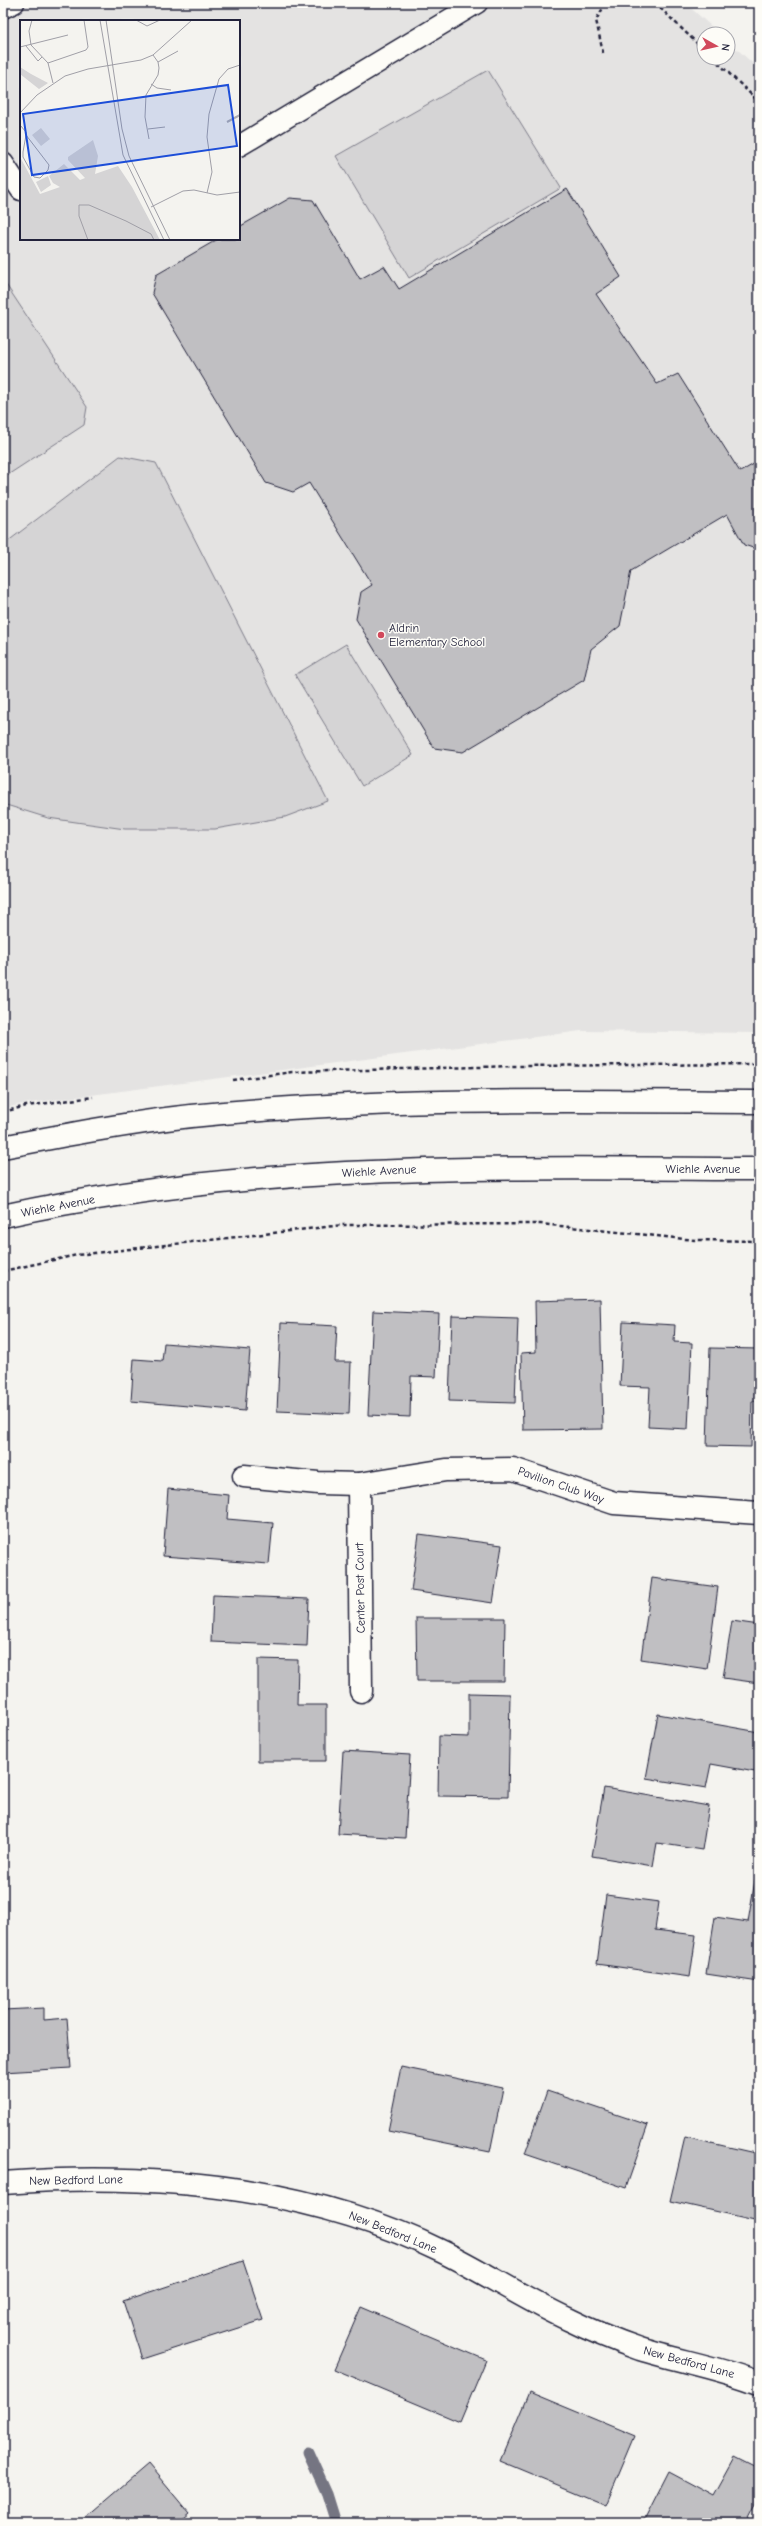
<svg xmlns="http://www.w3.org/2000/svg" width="762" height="2526" font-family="'Comic Neue',sans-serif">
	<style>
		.built { fill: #e4e3e2; fill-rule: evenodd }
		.green { fill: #d5d4d5; stroke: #7c7b88 }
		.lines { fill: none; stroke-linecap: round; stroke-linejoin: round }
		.stream { stroke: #757582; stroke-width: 11 }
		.building { fill: #c0bfc2; stroke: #22223b }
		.service-casing { stroke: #22223b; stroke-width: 23 }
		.minor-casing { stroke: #22223b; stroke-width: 25 }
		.secondary-casing { stroke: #22223b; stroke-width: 25 }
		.path { stroke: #22223b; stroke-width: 2.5; stroke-dasharray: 4 3; stroke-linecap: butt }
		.service { stroke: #fdfcf7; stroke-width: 20 }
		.minor { stroke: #fdfcf7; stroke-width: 22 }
		.secondary { stroke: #fdfcf7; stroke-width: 22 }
		.poi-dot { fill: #d1495b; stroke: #fdfcf7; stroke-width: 1.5 }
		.labels { text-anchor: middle; stroke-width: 3; stroke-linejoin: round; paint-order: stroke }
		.poi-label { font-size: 12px; fill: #22223b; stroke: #fdfcf7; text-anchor: start }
		.street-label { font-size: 12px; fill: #22223b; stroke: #fdfcf7 }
		.inset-river { fill: none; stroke: #acacb2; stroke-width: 2 }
		.inset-road { fill: none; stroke: #a09fa7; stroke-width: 1 }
		.view { fill: #1d4ed8; fill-opacity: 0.15; stroke: #1d4ed8; stroke-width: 2 }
		.inset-edge { fill: none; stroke: #22223b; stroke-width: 2 }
	</style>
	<rect width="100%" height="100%" fill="#f4f3ef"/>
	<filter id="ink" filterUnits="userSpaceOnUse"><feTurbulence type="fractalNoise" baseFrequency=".025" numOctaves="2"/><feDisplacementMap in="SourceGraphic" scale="8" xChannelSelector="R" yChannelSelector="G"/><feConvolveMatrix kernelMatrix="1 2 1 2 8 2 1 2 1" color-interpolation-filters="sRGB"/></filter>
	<g filter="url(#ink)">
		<path class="built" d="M3,3H685L720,34H704V58H728V41L759,69V1033L581,1031L22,1104L3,1109ZM21,21H239V239H21Z"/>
		<g class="green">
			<path d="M488,70L561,188L409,278L336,156Z"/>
			<path d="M3,280L87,407L84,425L3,478Z"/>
			<path d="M120,456L156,463L328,801L285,817L215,829H125L48,818L3,804V545Z"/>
			<path d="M346,644L413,755L362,786L295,675Z"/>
		</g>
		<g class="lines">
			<path class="stream" d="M308,2452L327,2494L336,2523"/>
		</g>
		<g class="building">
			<path d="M567,189L621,277L596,294L657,384L678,374L740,472L759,461V550L744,545L727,514L631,571L620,626L591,649L584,680L463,752L434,748L356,619L361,592L372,585L309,483L293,492L266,483L152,293L156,275L218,239H239V227L290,198L313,200L360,279L384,266L399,289Z"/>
			<path d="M600,1299L603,1429L523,1430L521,1353L536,1352L535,1301Z"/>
			<path d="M373,1311L439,1314L436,1377L411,1376L410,1417L368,1415Z"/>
			<path d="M452,1316L518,1318L515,1403L449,1401Z"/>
			<path d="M623,1322L675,1325L674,1342L692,1343L688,1429L648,1427L650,1387L620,1386Z"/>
			<path d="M281,1323L337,1326L335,1362H351L349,1414L277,1411Z"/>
			<path d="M164,1343L250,1350L245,1411L131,1401L134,1359L162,1361Z"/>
			<path d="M710,1348L759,1349V1401H752L751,1447L707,1446Z"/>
			<path d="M168,1489L229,1495L227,1519L273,1523L269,1564L163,1556Z"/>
			<path d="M419,1534L502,1545L493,1603L411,1591Z"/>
			<path d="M652,1578L718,1587L707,1669L641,1659Z"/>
			<path d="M213,1595L309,1599L307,1646L211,1642Z"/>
			<path d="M416,1618H505L504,1681H417Z"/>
			<path d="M732,1621L759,1625V1683L723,1678Z"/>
			<path d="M258,1659L298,1660L297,1705H326V1761H258Z"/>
			<path d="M469,1693L510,1694L508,1797L438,1796L439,1736L469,1737Z"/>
			<path d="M658,1714L759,1732L755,1772L711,1764L706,1788L646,1778Z"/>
			<path d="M343,1751L410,1755L405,1838L338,1834Z"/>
			<path d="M604,1788L709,1806L702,1850L657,1843L653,1866L592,1856Z"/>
			<path d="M755,1880H759V1982L706,1974L715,1917L748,1922Z"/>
			<path d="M606,1895L659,1902L655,1930L696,1935L690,1977L597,1964Z"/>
			<path d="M44,2008V2020L67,2018L71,2068L3,2072V2010Z"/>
			<path d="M401,2067L503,2088L490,2152L388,2131Z"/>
			<path d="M547,2091L648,2125L626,2188L525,2154Z"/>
			<path d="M685,2137L759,2154V2221L670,2201Z"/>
			<path d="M243,2261L263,2320L142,2359L123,2301Z"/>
			<path d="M3,2273L5,2337H3Z"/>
			<path d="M361,2307L486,2360L460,2422L334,2369Z"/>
			<path d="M529,2392L635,2436L606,2505L500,2461Z"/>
			<path d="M735,2458L759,2470V2498L746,2523H643L669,2472L714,2496Z"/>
			<path d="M148,2464L189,2513L177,2523H79Z"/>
		</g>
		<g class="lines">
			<g class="service-casing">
				<g id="service">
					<path d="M3,8L14,3"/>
					<path d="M239,146L477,3"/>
					<path d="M3,163L21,190"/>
				</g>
			</g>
			<g class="minor-casing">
				<g id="minor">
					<path d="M244,1476L318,1483L359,1484L446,1470L513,1469L614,1503L759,1513"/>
					<path d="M359,1484L361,1691"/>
					<path d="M3,2183C152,2172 307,2185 443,2252C486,2273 526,2300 570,2320C592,2331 617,2341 640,2349C679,2361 721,2368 759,2383"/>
				</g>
			</g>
			<g class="secondary-casing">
				<g id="secondary">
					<path d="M3,1147C65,1135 128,1123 191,1116C380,1097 570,1101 759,1102"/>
					<path d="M3,1216C253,1161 504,1168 759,1169"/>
				</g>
			</g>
			<g class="path">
				<path d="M655,3L704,50"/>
				<path d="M603,53L596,20L606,3"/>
				<path d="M713,58L759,102"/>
				<path d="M233,1080L292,1072L516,1066L759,1064"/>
				<path d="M3,1112L26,1106L93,1097"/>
				<path d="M3,1271L77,1255L343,1225L541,1224L695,1240L759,1241"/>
			</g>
			<use href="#service" class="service"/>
			<use href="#minor" class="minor"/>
			<use href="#secondary" class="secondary"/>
		</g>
	</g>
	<circle class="poi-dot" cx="381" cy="635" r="4"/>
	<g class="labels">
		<g class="poi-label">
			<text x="389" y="632">Aldrin<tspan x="389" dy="14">Elementary School</tspan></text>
		</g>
		<g class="street-label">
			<text x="703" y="1173">Wiehle Avenue</text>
			<text transform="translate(379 1171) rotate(-3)" y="4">Wiehle Avenue</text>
			<text transform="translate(58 1206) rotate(-11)" y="4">Wiehle Avenue</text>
			<text transform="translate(561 1485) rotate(19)" y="4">Pavilion Club Way</text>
			<text transform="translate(360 1588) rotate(-91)" y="4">Center Post Court</text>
			<text transform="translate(76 2180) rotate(-1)" y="4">New Bedford Lane</text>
			<text transform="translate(393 2232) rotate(22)" y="4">New Bedford Lane</text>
			<text transform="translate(689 2362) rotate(15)" y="4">New Bedford Lane</text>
		</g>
	</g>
	<g transform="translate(20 20)">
		<rect width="220" height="220" fill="#f4f3ef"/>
		<path d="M0,47L11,54L28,63L19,69L0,54ZM21,108L30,119L21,126L12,115ZM73,120L78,136L75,154L98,146L112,167L140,220H0V137L20,174L40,167L33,163L29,156L44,144L60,160L65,158L48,140V137ZM28,156L31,165L21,172L16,162Z" fill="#d5d4d5"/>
		<path class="inset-river" d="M207,102L220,95"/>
		<path class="inset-road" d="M12,0L9,11L11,25L28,43L33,63M80,0L103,135L144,220M86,0L102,109L109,136L150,220M116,0L127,6L140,0M6,26L18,41L22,37M0,27L48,15M138,42L158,31M28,43L66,30L68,27L64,0M131,64L137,68L151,70M0,93L17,75L45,56L68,49L121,40L133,35L172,0M0,105L6,112V115L3,132V137L14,157L20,158L28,150L29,145L6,115M128,109L145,107M129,119L125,97L126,75L138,55L139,48L138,42L133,35M187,173L192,152L187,117L189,94L199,59L208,49L220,45M131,187L163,171L174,170L197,175L220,172M68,220L59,196V185H69L106,201L131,214L134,220"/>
		<path class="view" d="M208,65L217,126L12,155L3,94Z"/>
		<rect width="220" height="220" class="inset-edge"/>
	</g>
	<rect width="762" height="2526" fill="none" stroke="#fdfcf7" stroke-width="16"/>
	<rect x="8" y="8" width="746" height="2510" fill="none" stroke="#22223b" stroke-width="1.5" filter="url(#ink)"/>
	<g transform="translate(716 46) rotate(98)"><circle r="19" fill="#fdfcf7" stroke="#a5a5ac"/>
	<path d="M0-3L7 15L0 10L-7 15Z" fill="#d1495b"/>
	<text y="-6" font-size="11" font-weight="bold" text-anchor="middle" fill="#22223b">N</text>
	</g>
</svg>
